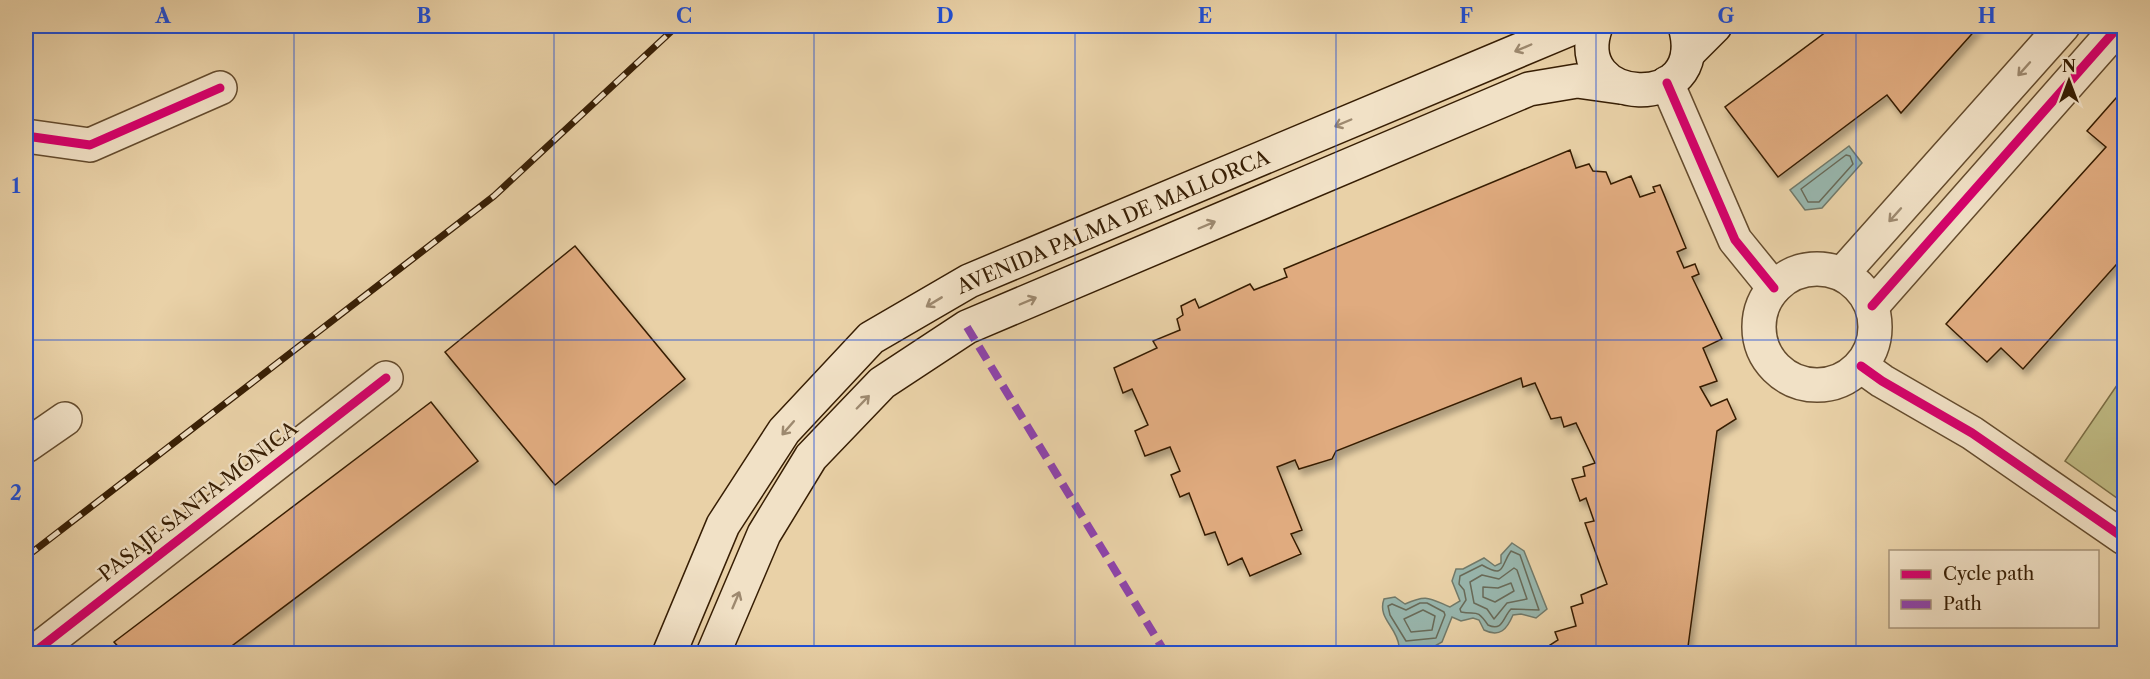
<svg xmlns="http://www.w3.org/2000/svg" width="2150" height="679" font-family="'Libre Caslon Text',serif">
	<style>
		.green { fill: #beb982; stroke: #7a6c43; stroke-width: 1.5 }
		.water { fill: #98b6ad; stroke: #717969; stroke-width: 1.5 }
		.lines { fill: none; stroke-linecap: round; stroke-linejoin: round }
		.shore { stroke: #686a58; stroke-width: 1.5 }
		.building { fill: #e0ab7f; stroke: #371e04; stroke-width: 1.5; filter: url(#shadow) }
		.minor-casing { stroke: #644b2d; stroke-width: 36 }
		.secondary-casing { stroke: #371e04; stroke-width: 36 }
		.minor { stroke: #f1e1c6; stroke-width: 33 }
		.secondary { stroke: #f1e1c6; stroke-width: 33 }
		.rail-casing { stroke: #371e04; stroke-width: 7 }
		.rail { stroke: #f1e1c6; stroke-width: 4.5; stroke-dasharray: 14; stroke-linecap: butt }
		.quiet { stroke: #8e44ad; stroke-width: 8; stroke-dasharray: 15 8; stroke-linecap: butt }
		.cycleway-casing { stroke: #f1e1c6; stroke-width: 13 }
		.cycleway { stroke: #d6006c; stroke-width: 9 }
		.oneway { stroke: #9d896f }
		.grid { fill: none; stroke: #1d4ed8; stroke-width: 1.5; stroke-opacity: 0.55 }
		.labels { text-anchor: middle; stroke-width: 4.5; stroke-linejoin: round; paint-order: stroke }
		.street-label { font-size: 20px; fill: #371e04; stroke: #f1e1c6 }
		.neatline { fill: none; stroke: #1d4ed8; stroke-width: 2 }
		.grid-label { font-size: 20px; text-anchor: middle; font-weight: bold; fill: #1d4ed8 }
	</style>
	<defs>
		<filter id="shadow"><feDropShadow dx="3.5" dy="6" stdDeviation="3" flood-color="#0004"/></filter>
	</defs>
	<rect width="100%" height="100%" fill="#e9d1a7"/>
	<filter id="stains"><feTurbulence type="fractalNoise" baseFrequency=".00333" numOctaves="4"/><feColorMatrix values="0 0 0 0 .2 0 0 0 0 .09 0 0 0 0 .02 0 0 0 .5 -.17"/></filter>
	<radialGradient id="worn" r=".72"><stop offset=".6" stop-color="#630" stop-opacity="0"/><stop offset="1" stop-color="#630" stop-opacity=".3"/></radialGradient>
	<path class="green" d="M2124,375V503L2065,461Z"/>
	<g class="water">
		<path d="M1849,146L1862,163L1822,208L1805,210L1790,190Z"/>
		<path d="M1512,543L1524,551L1547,609L1536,618L1521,614L1513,615C1507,629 1500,638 1484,630L1479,620L1473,618L1461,621L1452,617L1442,642L1435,646H1399C1397,627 1377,618 1384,599L1395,597L1405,604C1427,594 1429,598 1450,607L1460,601L1452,581L1456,569H1463L1484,558L1495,566L1501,563V555Z"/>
	</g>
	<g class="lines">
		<g class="shore">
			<path d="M1846,155L1850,156L1853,164L1819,202H1808L1801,189Z"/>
			<path d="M1511,551L1520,555L1539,610L1511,609C1503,617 1503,632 1488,625C1476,608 1477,615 1461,612L1460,609L1466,600L1464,590L1459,584L1460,576L1482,565C1506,579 1500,566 1511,551Z"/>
			<path d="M1514,568L1517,570L1527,599L1507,603L1494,619L1487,609L1474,603L1470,582L1482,575L1499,579Z"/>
			<path d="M1511,583L1514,591L1495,602L1483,597V587L1498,588Z"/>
			<path d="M1420,603H1427L1444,612L1445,615L1436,638L1406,641L1390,615L1388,606L1392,604L1406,610Z"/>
			<path d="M1423,610L1435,616L1432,630L1411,632L1404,619Z"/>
		</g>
	</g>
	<g class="building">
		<path d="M1834,26H1979L1901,113L1887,95L1778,177L1725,107Z"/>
		<path d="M2124,89V256L2023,369L2001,348L1987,362L1946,324L2106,147L2087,131Z"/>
		<path d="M1570,150L1576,168L1589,164L1593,171L1606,172L1611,184L1631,176L1640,197L1655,192L1653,187L1660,185L1686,248L1677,252L1684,268L1695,264L1699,274L1692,277L1722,339L1703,348L1717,381L1700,387L1711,406L1727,399L1736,419L1717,431L1687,654H1554L1550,645L1558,640L1555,632L1576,626L1571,607L1583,603L1581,595L1607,584L1585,523L1594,521L1586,498L1580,501L1572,479L1585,476L1583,467L1595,463L1576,423L1564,427L1561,417L1551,419L1535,383L1523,387L1521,378L1336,451L1332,459L1299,469L1295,460L1277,467L1302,530L1291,534L1301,554L1250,576L1242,558L1228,565L1215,532L1205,535L1189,493L1180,497L1171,475L1180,471L1170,447L1145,456L1135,431L1148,425L1132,389L1123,393L1114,368L1157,348L1153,341L1180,330L1177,319L1183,315L1181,306L1195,299L1199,308L1250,284L1254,290L1287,277L1284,269Z"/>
		<path d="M575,246L685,379L555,485L445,352Z"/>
		<path d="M431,402L478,461L221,654H125L114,642Z"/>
	</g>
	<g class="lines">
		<g class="minor-casing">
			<g id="minor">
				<path d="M1667,83L1735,240L1774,288"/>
				<path d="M26,136L90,145L220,88"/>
				<circle cx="1817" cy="327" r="58"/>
				<path d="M1842,274L2063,26"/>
				<path d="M1872,306L2119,26"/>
				<path d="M1861,366L1882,381L1972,433L2124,538"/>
				<path d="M26,446L65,419"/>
				<path d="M32,654L386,378"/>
			</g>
		</g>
		<g class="secondary-casing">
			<g id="secondary">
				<path d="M1596,26C1566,107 1711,115 1685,26"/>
				<path d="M1688,53L1715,26"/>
				<path d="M669,654L723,525L784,431L871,338L969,281L1577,26"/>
				<path d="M713,654L764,534L811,457L882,383L967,327L1529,89L1577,81L1620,87"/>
			</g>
		</g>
		<use href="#minor" class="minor"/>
		<use href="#secondary" class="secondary"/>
		<g class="rail-casing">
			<path id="rail" d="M26,557L494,196L677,26"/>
		</g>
		<use href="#rail" class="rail"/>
		<path class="quiet" d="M967,327L1166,654"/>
		<g class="cycleway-casing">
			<g id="cycleway">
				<path d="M1667,83L1735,240L1774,288"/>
				<path d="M26,136L90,145L220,88"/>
				<path d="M1872,306L2119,26"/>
				<path d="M1861,366L1882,381L1972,433L2124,538"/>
				<path d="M32,654L386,378"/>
			</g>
		</g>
		<use href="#cycleway" class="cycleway"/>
	</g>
	<defs><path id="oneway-shaft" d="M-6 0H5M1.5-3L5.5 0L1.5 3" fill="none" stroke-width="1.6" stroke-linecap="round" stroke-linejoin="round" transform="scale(1.5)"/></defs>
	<g class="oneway">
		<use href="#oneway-shaft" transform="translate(1523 48) rotate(157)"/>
		<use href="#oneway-shaft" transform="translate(2024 69) rotate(132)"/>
		<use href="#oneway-shaft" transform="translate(1343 123) rotate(157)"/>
		<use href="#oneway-shaft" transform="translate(1895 215) rotate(132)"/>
		<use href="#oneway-shaft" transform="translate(1207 225) rotate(-23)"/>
		<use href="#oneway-shaft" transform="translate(1028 301) rotate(-23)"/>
		<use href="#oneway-shaft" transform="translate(934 302) rotate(149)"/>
		<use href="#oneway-shaft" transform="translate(863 402) rotate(-46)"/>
		<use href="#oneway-shaft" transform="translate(788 428) rotate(131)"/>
		<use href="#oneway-shaft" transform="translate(736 600) rotate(-67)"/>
	</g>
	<path class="grid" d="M294,26V654M554,26V654M814,26V654M1075,26V654M1336,26V654M1596,26V654M1856,26V654M26,340H2124"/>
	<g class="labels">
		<g class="street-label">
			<text transform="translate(1113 222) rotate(-23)" y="7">AVENIDA PALMA DE MALLORCA</text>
			<text transform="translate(198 501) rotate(-38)" y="7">PASAJE SANTA MÓNICA</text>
		</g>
	</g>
	<rect width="2150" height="679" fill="none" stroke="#e9d1a7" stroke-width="66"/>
	<rect x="1889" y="550" width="210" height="78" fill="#f1e1c6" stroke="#a79378" stroke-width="1.5"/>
	<rect x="1901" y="570" width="30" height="9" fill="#d6006c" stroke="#a79378" stroke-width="1.5"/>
	<text x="1943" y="580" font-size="18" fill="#371e04">Cycle path</text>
	<rect x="1901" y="600" width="30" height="9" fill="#8e44ad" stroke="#a79378" stroke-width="1.5"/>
	<text x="1943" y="610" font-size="18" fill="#371e04">Path</text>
	<g transform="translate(2069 81)" stroke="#f1e1c6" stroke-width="4.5" paint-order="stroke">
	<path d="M0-4.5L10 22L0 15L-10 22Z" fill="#371e04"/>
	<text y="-9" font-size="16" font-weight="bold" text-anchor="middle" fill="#371e04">N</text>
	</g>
	<rect x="33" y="33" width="2084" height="613" class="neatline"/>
	<g class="grid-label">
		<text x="163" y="23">A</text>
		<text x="424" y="23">B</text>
		<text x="684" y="23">C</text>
		<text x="945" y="23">D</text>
		<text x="1205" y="23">E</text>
		<text x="1466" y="23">F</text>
		<text x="1726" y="23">G</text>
		<text x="1987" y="23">H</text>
		<text x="16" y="193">1</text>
		<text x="16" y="500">2</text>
	</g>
	<rect width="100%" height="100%" filter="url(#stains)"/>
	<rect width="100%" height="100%" fill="url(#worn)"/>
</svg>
